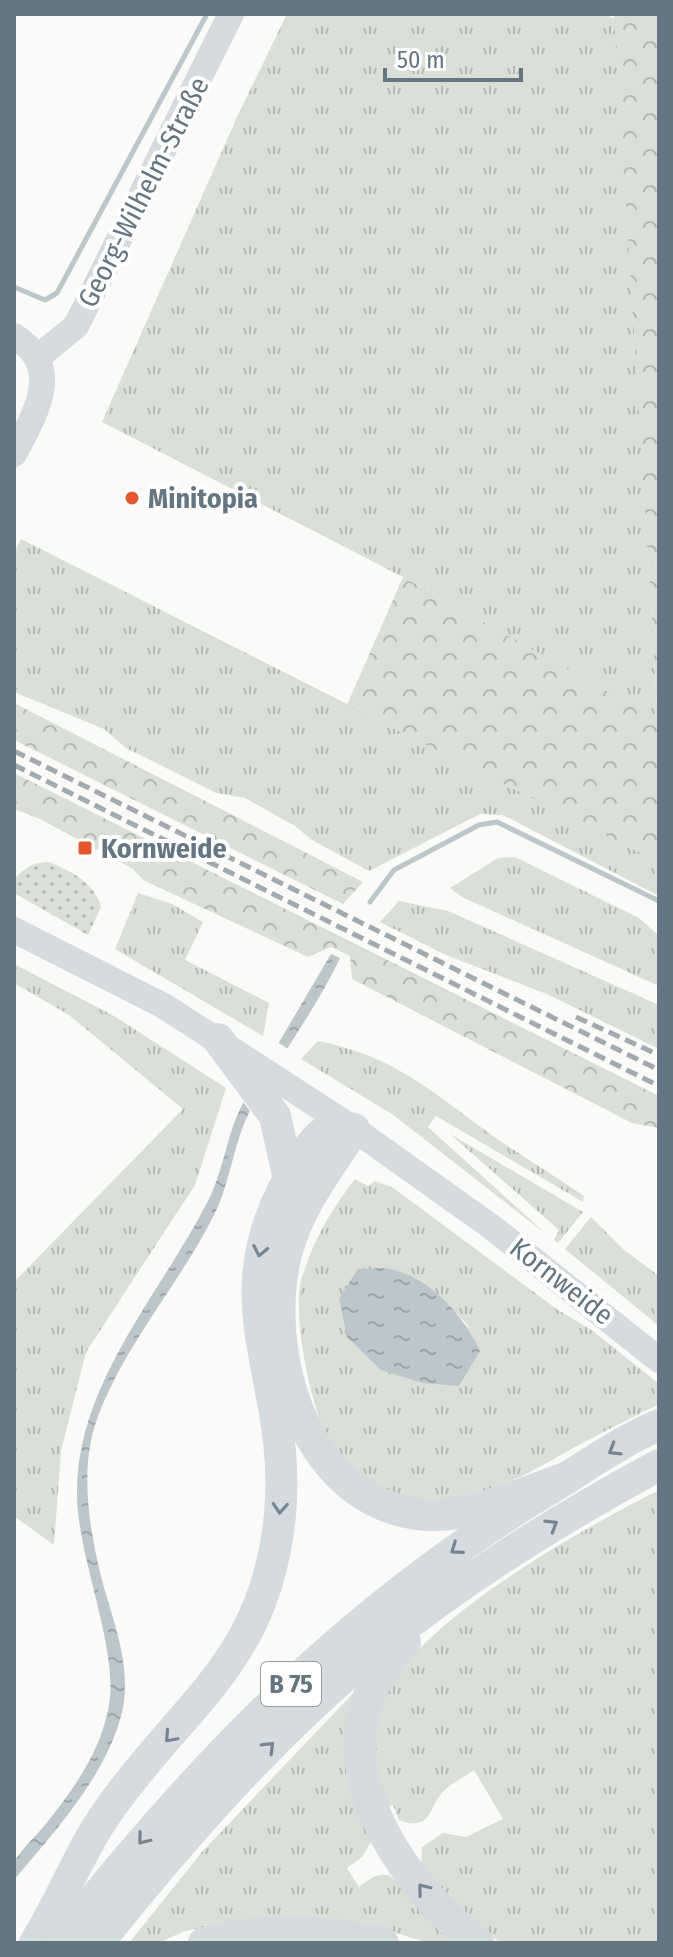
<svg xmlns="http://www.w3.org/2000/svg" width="673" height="1957" font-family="'Fira Sans Condensed',sans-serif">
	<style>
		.grass { fill: url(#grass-tufts); fill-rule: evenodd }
		.forest { fill: url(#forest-crowns) }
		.park { fill: url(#park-dots) }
		.water { fill: url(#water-ripples) }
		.pier { fill: #fafaf8 }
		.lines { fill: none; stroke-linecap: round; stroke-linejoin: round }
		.stream { stroke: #bbc7cb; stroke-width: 5 }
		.secondary { stroke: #d6dbdf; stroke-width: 26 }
		.highway { stroke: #d6dbdf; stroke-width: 32 }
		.rail { stroke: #a2aab0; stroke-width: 5; stroke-dasharray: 12 6; stroke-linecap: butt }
		.oneway { stroke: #768591 }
		.poi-dot { fill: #e4572e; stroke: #fff; stroke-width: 3 }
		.labels { text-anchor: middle; stroke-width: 8; stroke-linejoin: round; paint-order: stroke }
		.shield { fill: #fff; stroke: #939fa8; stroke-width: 2 }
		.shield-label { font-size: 26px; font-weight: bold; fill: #657683 }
		.street-label { font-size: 28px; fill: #657683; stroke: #fff }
		.poi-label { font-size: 28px; font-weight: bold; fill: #657683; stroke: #fff; text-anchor: start }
	</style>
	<defs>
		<pattern id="grass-tufts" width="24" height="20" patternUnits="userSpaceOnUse" patternTransform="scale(2)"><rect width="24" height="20" fill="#dadfd7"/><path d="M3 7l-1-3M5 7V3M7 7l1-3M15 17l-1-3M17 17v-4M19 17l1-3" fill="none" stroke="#b4b9b4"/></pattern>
		<pattern id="forest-crowns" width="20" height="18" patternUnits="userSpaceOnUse" patternTransform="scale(2)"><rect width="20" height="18" fill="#dadfd7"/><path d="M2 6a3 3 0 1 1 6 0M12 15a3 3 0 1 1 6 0" fill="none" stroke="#b4b9b4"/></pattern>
		<pattern id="park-dots" width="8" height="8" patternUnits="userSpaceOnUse" patternTransform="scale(2)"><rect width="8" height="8" fill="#dadfd7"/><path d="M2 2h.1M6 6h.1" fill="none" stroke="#b4b9b4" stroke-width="1.8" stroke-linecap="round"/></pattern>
		<pattern id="water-ripples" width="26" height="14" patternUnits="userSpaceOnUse" patternTransform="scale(2)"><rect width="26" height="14" fill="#bbc7cb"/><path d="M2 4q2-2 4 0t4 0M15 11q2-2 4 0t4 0" fill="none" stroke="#9ca6aa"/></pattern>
	</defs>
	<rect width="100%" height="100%" fill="#fafaf8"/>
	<g class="grass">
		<path d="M287,14H604L615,19L658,721L403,577L102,422L237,117Z"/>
		<path d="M21,539L659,862V896L503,815L480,814L369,871L312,840L295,826L245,798L216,793L126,748L104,729L14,692V553Z"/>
		<path d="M515,857L639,918L659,936V986L462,897L450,888L498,858Z"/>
		<path d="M138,893L172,904L203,922L185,960L269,1003L263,1036L115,949Z"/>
		<path d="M399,901L448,911L659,1005V1049L549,995L446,955L380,922Z"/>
		<path d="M14,964L114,1016L226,1088L195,1185L86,1352L61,1451L54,1545L14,1516V1282L183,1109L69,1015L14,983Z"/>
		<path d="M318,1041C392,1056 428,1088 486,1131C518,1154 552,1174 584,1196L583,1202L436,1116L428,1127L546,1234L392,1114L301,1059Z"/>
		<path d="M450,1134L583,1212L558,1243L554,1240L559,1230Z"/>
		<path d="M355,1179L368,1186L375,1181L392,1187L558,1310L593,1331L659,1384V1404C635,1416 611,1428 588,1440C538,1467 495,1497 437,1501C401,1503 351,1477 332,1447C312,1416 292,1316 301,1281C312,1242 331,1210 355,1179ZM358,1269C413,1268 435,1288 470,1328Z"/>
		<path d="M591,1217L623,1249L659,1276V1326L565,1249Z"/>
		<path d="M659,1490V1943H501L472,1923L421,1868L422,1847L443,1833L466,1837L503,1819L474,1770C465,1777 449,1784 442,1793C428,1809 431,1832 399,1820L393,1805L386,1807C377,1775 369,1746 378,1712C400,1629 584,1528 659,1490Z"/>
		<path d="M360,1686L371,1842L362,1857L347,1868L359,1887C367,1881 377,1872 388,1875C396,1877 441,1932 455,1943H428L371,1925L251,1919L185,1931L158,1943H129L202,1852Z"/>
	</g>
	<g class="forest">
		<path d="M614,14H659V862L347,705L403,577L658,720Z"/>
		<path d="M14,703L363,882L343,904L14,740Z"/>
		<path d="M14,773L659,1096V1128L632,1123L352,979L350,956L331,947L308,957L143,880L133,869L38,818L14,809Z"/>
	</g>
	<path class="park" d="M49,862C72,872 94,882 101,907L88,935L14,893V880C24,868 33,862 49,862Z"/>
	<g class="water">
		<path d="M331,954L340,958C315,1011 279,1057 251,1109C233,1142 231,1183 213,1217C178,1286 122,1348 96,1422C79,1472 90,1534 103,1584C114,1623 131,1666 123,1708C109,1773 55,1831 14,1880C14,1875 13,1867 14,1863C20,1850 36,1836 45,1825C73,1790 99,1754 108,1710C121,1653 78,1561 77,1496C75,1385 160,1295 208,1201C224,1170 226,1136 242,1105Z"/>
		<path d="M358,1269C368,1269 380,1267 390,1269C430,1277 464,1316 480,1351L459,1386L423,1383L381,1370L347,1337L339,1298Z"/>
	</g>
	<path class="pier" d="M276,1041L291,1051L253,1115L241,1099Z"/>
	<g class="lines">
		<g class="stream">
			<path d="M14,287L45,300L57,293L207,14"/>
			<path d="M370,902L394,870L479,825L497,822L659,901"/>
		</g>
		<g class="secondary">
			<path d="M14,336C65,367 35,414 14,454"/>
			<path d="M38,357L76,326L231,14"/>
			<path d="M14,930L164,1006L354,1129L493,1228L659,1360"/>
		</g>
		<g class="highway">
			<path d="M218,1039L275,1116L289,1179"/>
			<path d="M405,1642C392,1657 378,1674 370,1693C332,1785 409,1890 478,1943"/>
			<path d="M35,1943C62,1900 79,1852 108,1811C184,1702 266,1663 280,1514C293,1371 209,1300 302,1157C316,1137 328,1121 354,1129C329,1168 300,1204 287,1250C260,1351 305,1509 429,1515C475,1517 526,1491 569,1477"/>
			<path d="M59,1943C203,1760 349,1610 549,1489C585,1467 621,1441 659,1425"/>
			<path d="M98,1943C182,1838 270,1737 374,1651C462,1579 559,1519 659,1465"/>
			<path d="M204,1943C264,1928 323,1930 383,1943"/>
		</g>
		<g class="rail">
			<path d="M14,751L659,1070"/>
			<path d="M14,765L659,1086"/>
			<path d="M576,1017L659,1055"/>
		</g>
	</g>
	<defs><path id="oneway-chevron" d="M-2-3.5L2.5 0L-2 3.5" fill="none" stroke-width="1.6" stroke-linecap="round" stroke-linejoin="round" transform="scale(2)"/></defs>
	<g class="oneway">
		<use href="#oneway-chevron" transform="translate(260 1251) rotate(102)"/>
		<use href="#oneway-chevron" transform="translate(614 1450) rotate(149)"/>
		<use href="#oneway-chevron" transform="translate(280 1508) rotate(94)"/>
		<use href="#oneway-chevron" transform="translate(552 1525) rotate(-32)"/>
		<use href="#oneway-chevron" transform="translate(456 1549) rotate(145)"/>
		<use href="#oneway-chevron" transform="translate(170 1737) rotate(132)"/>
		<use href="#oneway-chevron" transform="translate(269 1747) rotate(-45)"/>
		<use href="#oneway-chevron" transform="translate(143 1839) rotate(129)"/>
		<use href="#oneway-chevron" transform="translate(423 1889) rotate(-129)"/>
	</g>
	<g class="poi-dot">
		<circle cx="132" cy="498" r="8"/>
		<rect x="77" y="840" width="16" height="16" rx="4"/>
	</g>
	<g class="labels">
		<rect class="shield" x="261" y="1662" width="60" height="44" rx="6"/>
		<g class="shield-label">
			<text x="291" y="1693">B 75</text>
		</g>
		<g class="street-label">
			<text transform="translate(143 192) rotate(-63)" y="10">Georg-Wilhelm-Straße</text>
			<text transform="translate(562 1281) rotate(38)" y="10">Kornweide</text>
		</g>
		<g class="poi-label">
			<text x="148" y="508">Minitopia</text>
			<text x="101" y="858">Kornweide</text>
		</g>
	</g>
	<rect width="673" height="1957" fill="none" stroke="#657683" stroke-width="32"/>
	<path d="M385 68v12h136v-12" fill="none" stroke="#657683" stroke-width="4"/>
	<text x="397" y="68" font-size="24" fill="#657683" stroke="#ffffff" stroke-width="6" paint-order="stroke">50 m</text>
</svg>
